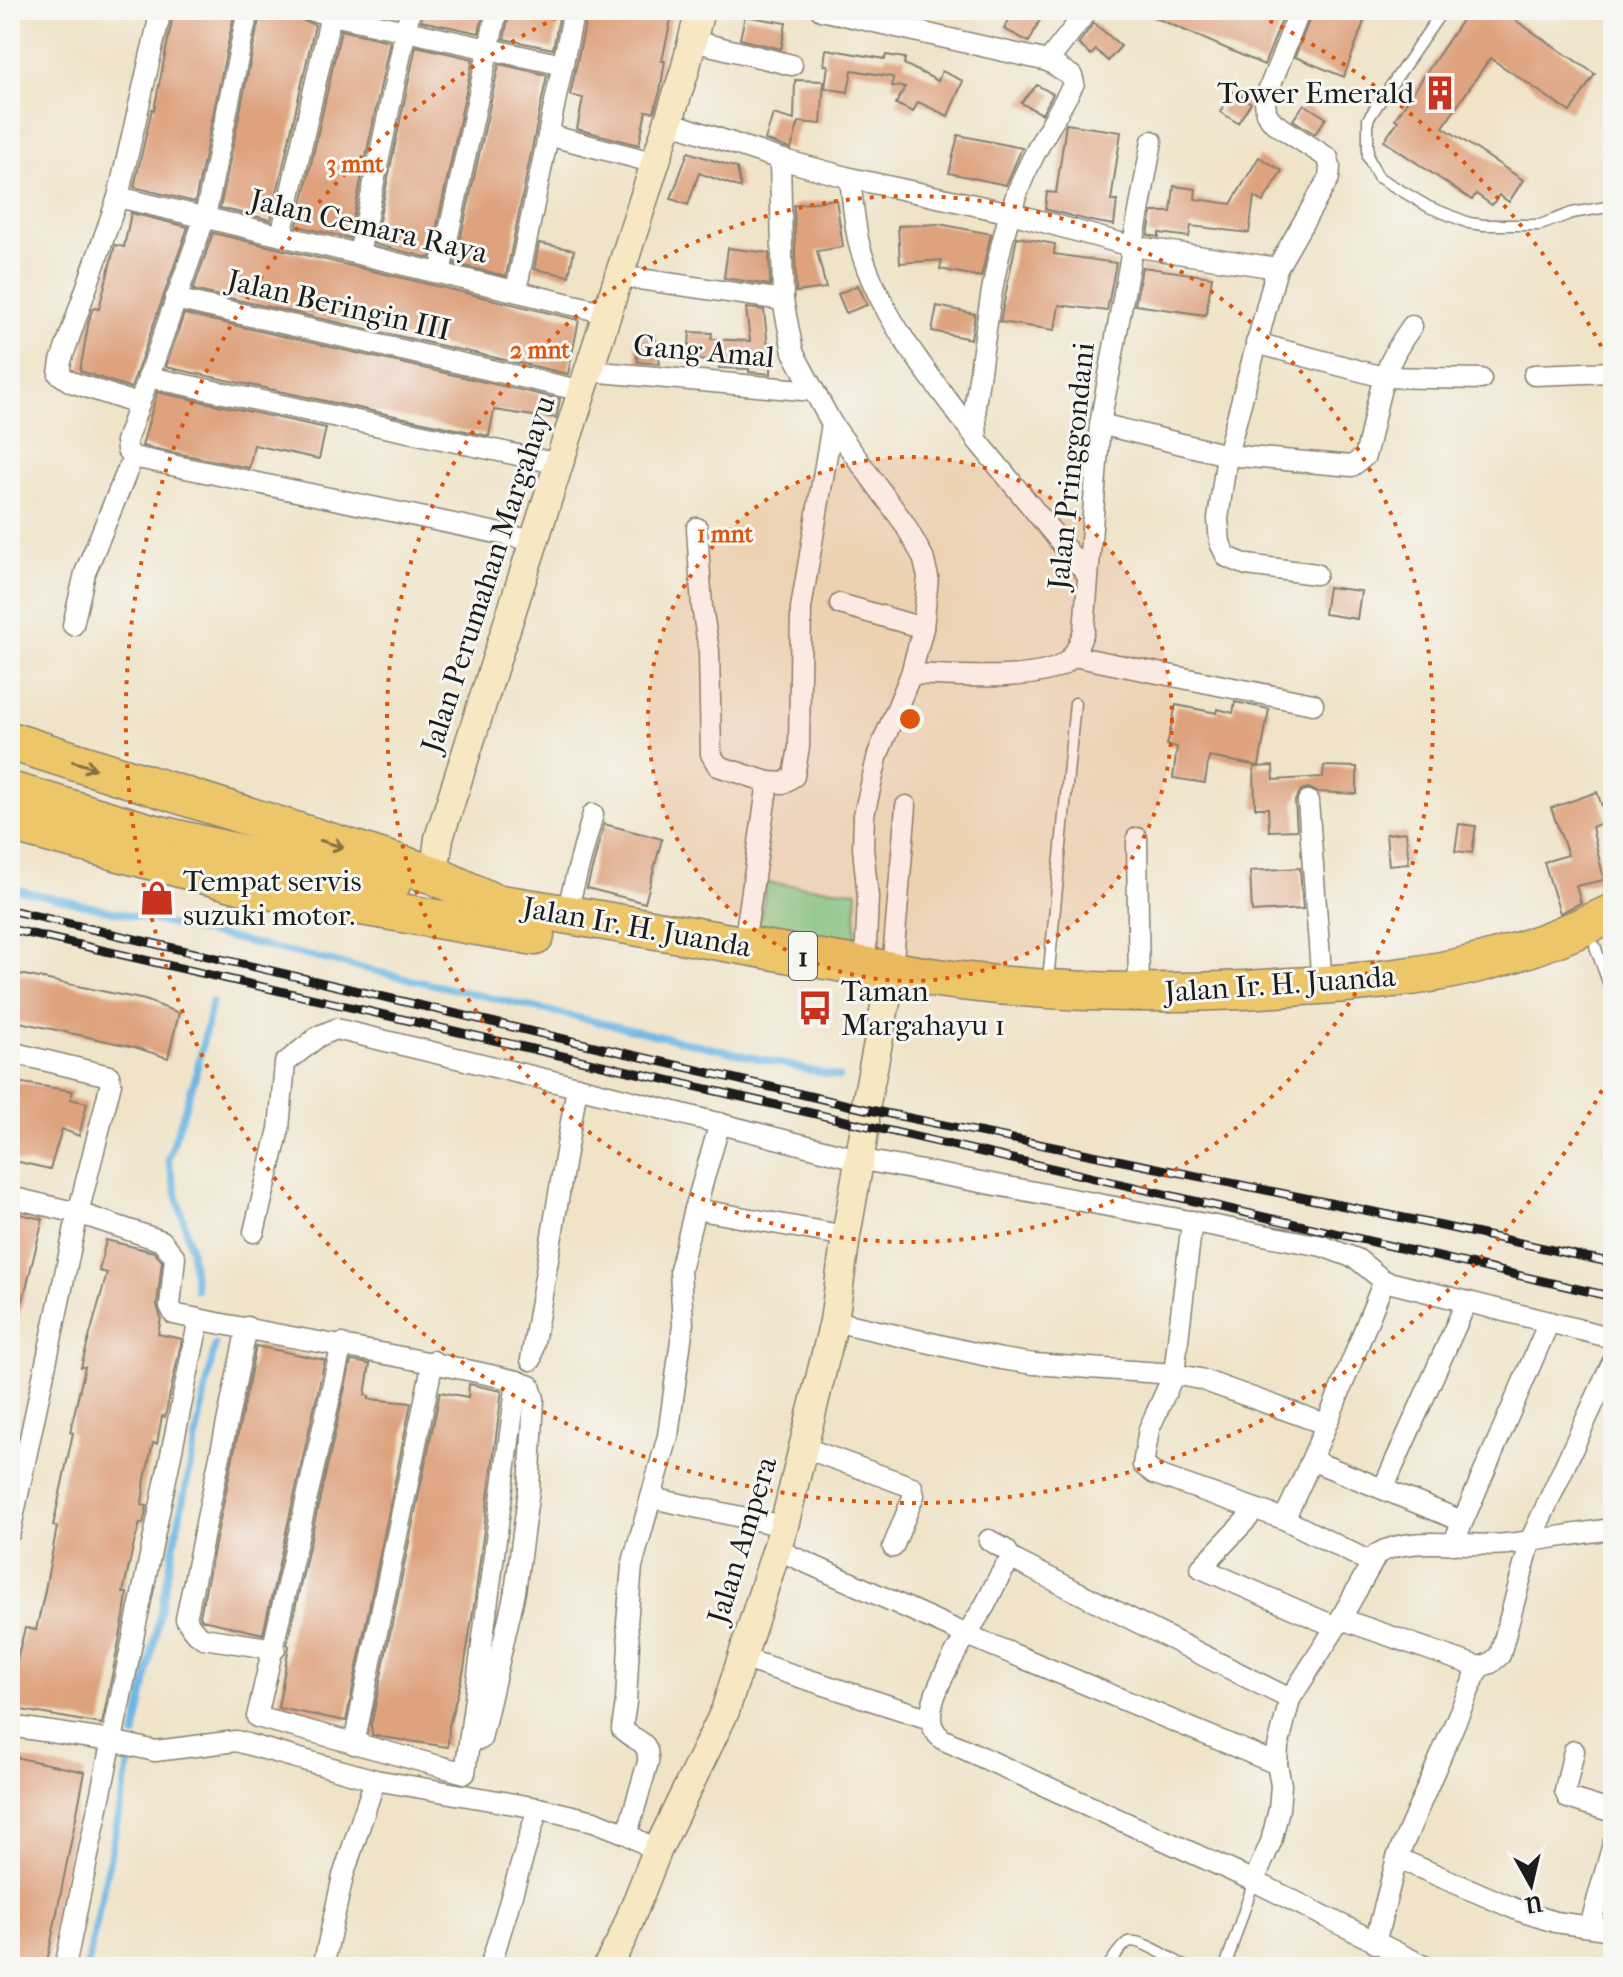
<svg xmlns="http://www.w3.org/2000/svg" width="1623" height="1977" font-family="'IM FELL French Canon',serif">
	<style>
		.green { fill: #7fd599; stroke: #4e785a; stroke-width: 2 }
		.lines { fill: none; stroke-linecap: round; stroke-linejoin: round }
		.stream { stroke: #69b5e2; stroke-width: 7 }
		.building { fill: #dea27e }
		.lane-casing { stroke: #868072; stroke-width: 13 }
		.street-casing { stroke: #868072; stroke-width: 23 }
		.secondary-casing { stroke: #868072; stroke-width: 31 }
		.highway-casing { stroke: #868072; stroke-width: 41 }
		.lane { stroke: #fff; stroke-width: 10 }
		.street { stroke: #fff; stroke-width: 20 }
		.secondary { stroke: #f7e8c3; stroke-width: 28 }
		.highway { stroke: #ecc669; stroke-width: 38 }
		.rail-casing { stroke: #1c1c1c; stroke-width: 9 }
		.rail { stroke: #f6f6f2; stroke-width: 6; stroke-dasharray: 18; stroke-linecap: butt }
		.oneway { stroke: #847142 }
		.ring { fill: none; stroke: #de560d; stroke-width: 4; stroke-dasharray: 4 8 }
		.labels { text-anchor: middle; stroke-width: 6; stroke-linejoin: round; paint-order: stroke }
		.shield { fill: #f6f6f2; stroke: #5d5d5c; stroke-width: 2 }
		.shield-label { font-size: 28px; font-weight: bold; fill: #1c1c1c }
		.poi-label { font-size: 30px; fill: #1c1c1c; stroke: #f6f6f2; text-anchor: start }
		.street-label { font-size: 30px; fill: #1c1c1c; stroke: #f6f6f2 }
		.centre { fill: #de560d; stroke: #f6f6f2; stroke-width: 4 }
		.ring-label { font-size: 24px; text-anchor: middle; font-weight: bold; fill: #de560d; stroke: #f6f6f2; stroke-width: 6; stroke-linejoin: round; paint-order: stroke }
	</style>
	<rect width="100%" height="100%" fill="#f6f6f2"/>
	<filter id="ink" filterUnits="userSpaceOnUse"><feTurbulence type="fractalNoise" baseFrequency=".0125" numOctaves="2"/><feDisplacementMap in="SourceGraphic" scale="16" xChannelSelector="R" yChannelSelector="G"/><feConvolveMatrix kernelMatrix="1 2 1 2 8 2 1 2 1" color-interpolation-filters="sRGB"/></filter>
	<filter id="wash" filterUnits="userSpaceOnUse"><feTurbulence type="fractalNoise" baseFrequency=".006" numOctaves="4" result="noise"/><feDisplacementMap in="SourceGraphic" scale="32" xChannelSelector="R" yChannelSelector="G"/><feGaussianBlur stdDeviation="1.8" result="paint"/><feColorMatrix in="noise" values="0 0 0 0 0 0 0 0 0 0 0 0 0 0 0 0 0 1.4 0 .05"/><feComposite in="paint" operator="in"/></filter>
	<g filter="url(#wash)">
		<rect width="100%" height="100%" fill="#efe3c8"/>
		<path class="green" d="M766,883L857,891L855,955L758,932Z"/>
		<g class="lines">
			<g class="stream">
				<path d="M10,888L839,1077"/>
				<path d="M196,1290L191,1250L168,1160L195,1078L212,1002"/>
				<path d="M135,1735L215,1345"/>
				<path d="M87,1967L131,1755"/>
			</g>
		</g>
		<g id="blocks">
			<g class="building">
				<path d="M174,10H235L195,202L134,187L152,109L154,110Z"/>
				<path d="M261,10H296L301,20L315,25L271,220L220,208Z"/>
				<path d="M423,10H484L479,33L421,21Z"/>
				<path d="M510,10H545L560,13L553,49L504,39Z"/>
				<path d="M588,10H673L662,61H665L660,91L654,112L646,111L639,145L577,129L583,98L570,95Z"/>
				<path d="M1014,10H1045L1029,42L1004,29Z"/>
				<path d="M1138,10H1286L1264,65Z"/>
				<path d="M1313,10H1368L1344,77L1295,57Z"/>
				<path d="M1469,10H1500L1595,74L1570,112L1490,58L1443,127L1523,180L1509,202L1499,195L1492,205L1476,194L1472,200L1384,141L1398,121L1395,119Z"/>
				<path d="M745,16L786,23L781,49L740,39Z"/>
				<path d="M1094,23L1121,46L1108,61L1096,50L1091,55L1078,44Z"/>
				<path d="M341,30L390,41L349,238L297,226Z"/>
				<path d="M416,46L473,59L430,258L374,244Z"/>
				<path d="M826,49L885,59L886,55L905,58L904,64L938,81L942,71L963,81L948,116L918,102L913,112L896,104L905,87L892,86L893,77L852,70L848,92L825,88L828,65H824Z"/>
				<path d="M499,64L547,75L506,276L455,264Z"/>
				<path d="M795,80L824,81L821,124L799,122L791,149L765,140L773,114L794,120Z"/>
				<path d="M1037,85L1053,94L1042,114L1021,103Z"/>
				<path d="M1232,91L1251,103L1238,123L1220,112Z"/>
				<path d="M1304,104L1326,118L1315,134L1293,120Z"/>
				<path d="M1066,124L1121,132L1111,201H1117L1114,225L1091,221L1045,209L1047,192L1056,193Z"/>
				<path d="M958,135L1022,148L1006,185L949,173Z"/>
				<path d="M688,152L737,168L741,188L699,173L688,205L671,199Z"/>
				<path d="M1259,157L1282,171L1263,202L1254,197L1249,233L1191,226L1189,237L1159,233V237L1148,235L1152,212H1171L1174,186L1196,189L1195,199L1231,204Z"/>
				<path d="M836,199L843,247L817,251L826,288L796,292L794,205Z"/>
				<path d="M131,213L188,227L131,388L80,371L89,320L93,308L99,309L115,245L124,247Z"/>
				<path d="M939,224L991,234L981,277L940,269L942,260L900,263L898,226Z"/>
				<path d="M213,233L579,320L568,374L193,290Z"/>
				<path d="M1017,237L1055,244L1054,254L1116,263L1107,311L1059,305L1055,330L1000,322Z"/>
				<path d="M539,243L574,250L569,276L534,269Z"/>
				<path d="M728,248L769,253L770,285L724,278Z"/>
				<path d="M1142,267L1212,277L1206,315L1135,305Z"/>
				<path d="M858,285L867,305L846,313L838,294Z"/>
				<path d="M937,306L975,314L971,339L932,331Z"/>
				<path d="M746,308L764,310L768,347H771V374L749,372V369L719,368L720,362L688,359L690,332L712,333L711,339L750,341Z"/>
				<path d="M184,314L560,399L557,414L556,418L540,415V417L494,410L489,436L166,367Z"/>
				<path d="M655,335L660,364L638,362L634,339Z"/>
				<path d="M157,392L326,428L319,459L254,445L249,468L142,446Z"/>
				<path d="M1328,587L1361,591L1357,619L1324,614Z"/>
				<path d="M1235,702L1269,709L1259,766L1209,757L1205,783L1173,778L1177,747L1167,745L1176,705L1217,713L1218,709L1233,713Z"/>
				<path d="M1273,766L1274,780L1323,777L1324,766L1357,767V794L1317,792L1308,788L1301,790L1295,801L1297,830L1269,831L1268,808H1255L1254,767Z"/>
				<path d="M1597,792L1607,821L1592,827L1604,880L1576,886L1581,903L1560,913L1544,862L1568,855L1551,808Z"/>
				<path d="M604,824L662,839L645,903L587,888Z"/>
				<path d="M1459,824L1476,826L1472,853L1455,851Z"/>
				<path d="M1406,832L1409,863L1389,865L1386,834Z"/>
				<path d="M1300,868L1303,909L1252,912L1250,871Z"/>
				<path d="M10,972L145,1000L179,1013L168,1058L134,1047L10,1020Z"/>
				<path d="M10,1081L73,1091L70,1099L87,1103L79,1136L62,1129L50,1169L10,1160Z"/>
				<path d="M10,1212L43,1219L18,1321H10Z"/>
				<path d="M106,1240L154,1252L162,1261L157,1305L161,1318L158,1334L182,1339L165,1417L162,1416L157,1444L153,1443L145,1479L142,1505L147,1506L143,1524L140,1523L133,1547L123,1593H127L124,1617L102,1724L10,1708V1686L25,1628L36,1630L44,1595L57,1527L53,1526L73,1433L70,1432L85,1367H81L107,1273L99,1271Z"/>
				<path d="M256,1346L325,1360L263,1634L202,1620L200,1616Z"/>
				<path d="M351,1361L370,1364L365,1395L369,1396V1399L411,1403L346,1721L278,1708L289,1646L287,1644Z"/>
				<path d="M469,1384L502,1391L475,1599L464,1669L449,1726L448,1747L382,1737L372,1735L371,1725L440,1392L468,1397Z"/>
				<path d="M10,1756L85,1772L46,1967H10Z"/>
			</g>
		</g>
	</g>
	<g filter="url(#ink)">
		<use href="#blocks" fill-opacity="0" stroke="#868072" stroke-width="2"/>
		<g class="lines">
			<g class="lane-casing">
				<g id="lane">
					<path d="M1443,10L1368,119V157L1378,177L1429,207L1469,223L1484,225H1540L1572,213L1613,206"/>
					<path d="M1595,946L1613,996"/>
					<path d="M1048,980L1075,703"/>
					<path d="M1108,1967C1113,1959 1120,1947 1128,1942C1139,1937 1175,1961 1186,1967"/>
					<path d="M1225,1967L1254,1881"/>
				</g>
			</g>
			<g class="street-casing">
				<g id="street">
					<path d="M248,10L205,217L126,441L127,450L133,457L535,541"/>
					<path d="M309,10L563,65"/>
					<path d="M821,10L1048,61"/>
					<path d="M1300,10L1265,99L1266,113L1274,123L1328,158L1330,167L1329,178L1277,268L1227,455L1218,519L1220,543L1227,557L1247,565L1316,574"/>
					<path d="M693,41L792,65"/>
					<path d="M669,122L780,159L850,178L1011,213L1131,246L1277,268"/>
					<path d="M548,135L656,163"/>
					<path d="M780,159L783,300L793,352L832,424L904,523L923,557L928,577L923,628L911,674L878,754L864,815L863,848L868,897L865,967"/>
					<path d="M850,178C853,201 854,228 861,251C883,322 933,380 977,439"/>
					<path d="M118,197L607,313"/>
					<path d="M281,236L332,10"/>
					<path d="M359,254L410,10"/>
					<path d="M440,273L497,10"/>
					<path d="M619,276L783,300"/>
					<path d="M516,291L574,10"/>
					<path d="M175,299L583,391"/>
					<path d="M1256,343L1383,377L1481,379"/>
					<path d="M589,371L813,391"/>
					<path d="M1534,375L1613,372"/>
					<path d="M148,377L560,464"/>
					<path d="M138,404L71,382L59,374L61,361L118,197L161,10"/>
					<path d="M1100,424L1227,455L1352,466L1365,456C1380,402 1376,375 1412,326"/>
					<path d="M697,528L702,607L709,651L711,754L718,766L768,782L744,945"/>
					<path d="M1088,576L977,440L975,405C986,335 992,261 1017,193C1031,155 1055,119 1074,83L1072,76L1048,61L1088,10"/>
					<path d="M840,604L923,628"/>
					<path d="M73,625L85,573L133,457"/>
					<path d="M1073,656L1313,704"/>
					<path d="M911,674C947,675 1037,683 1065,663C1076,655 1079,643 1084,631L1100,424L1152,141"/>
					<path d="M768,782L783,783L794,776L799,747L801,608L832,424"/>
					<path d="M1308,801L1322,985"/>
					<path d="M1137,838L1139,994"/>
					<path d="M566,914L593,814"/>
					<path d="M892,971L906,806"/>
					<path d="M10,1052L109,1076L111,1083L78,1213L10,1532"/>
					<path d="M10,1197L78,1213L162,1241L175,1257L170,1306L174,1314C288,1339 403,1354 517,1381L465,1773L257,1717L342,1344"/>
					<path d="M695,1209L846,1236"/>
					<path d="M1192,1221L1174,1374L1149,1429L1143,1465L1155,1474L1284,1519L1372,1563"/>
					<path d="M254,1232L279,1129L285,1063L319,1036L336,1029L577,1087L858,1159L1322,1246L1357,1259L1384,1281L1613,1338"/>
					<path d="M834,1321L1001,1359L1034,1364L1174,1374L1200,1379L1325,1424"/>
					<path d="M247,1327L186,1619L193,1630L203,1638L275,1649"/>
					<path d="M531,1360L577,1087"/>
					<path d="M805,1448L912,1487L914,1495L893,1547"/>
					<path d="M1313,1461L1462,1521"/>
					<path d="M1383,1489L1466,1303"/>
					<path d="M652,1498L784,1526"/>
					<path d="M1252,1509L1248,1518L1201,1568L1336,1627"/>
					<path d="M1284,1519C1322,1442 1351,1361 1384,1281"/>
					<path d="M989,1540L1006,1550L1012,1559L1290,1699"/>
					<path d="M1453,1544L1549,1322"/>
					<path d="M776,1549L965,1634L1277,1764"/>
					<path d="M1012,1559C999,1572 993,1591 984,1607C969,1631 929,1690 931,1718C931,1726 936,1734 942,1739L1254,1881L1426,1967"/>
					<path d="M1341,1619L1479,1667L1491,1663L1500,1655L1531,1539L1613,1361"/>
					<path d="M741,1658L930,1719"/>
					<path d="M10,1726L112,1741L155,1751L236,1741L375,1780L538,1808L594,1821L627,1834L657,1851"/>
					<path d="M481,1739L515,1592L529,1490L534,1399L530,1386L517,1381"/>
					<path d="M354,1744L433,1361"/>
					<path d="M1574,1751L1565,1791L1568,1798L1613,1812"/>
					<path d="M627,1834L648,1762C649,1738 636,1743 622,1729L626,1702L629,1645L627,1623L632,1566L668,1436L683,1325L680,1270L695,1209L720,1123"/>
					<path d="M1397,1858L1520,1911L1555,1922L1613,1930"/>
					<path d="M1254,1881L1271,1842L1279,1809L1281,1785L1277,1764L1278,1747L1290,1699L1336,1627L1377,1554C1410,1534 1469,1548 1507,1544C1542,1540 1578,1533 1613,1529"/>
					<path d="M1590,1926L1613,1844"/>
					<path d="M1375,1943L1397,1858L1479,1667"/>
					<path d="M65,1967L199,1319"/>
					<path d="M323,1967L343,1876L375,1780"/>
					<path d="M490,1967L538,1808"/>
				</g>
			</g>
			<g class="secondary-casing">
				<g id="secondary">
					<path d="M434,875L439,838L685,70L700,10"/>
					<path d="M607,1967L622,1939L657,1851L725,1711L784,1526L834,1321L846,1236L865,1127V1109L892,971"/>
				</g>
			</g>
			<g class="highway-casing">
				<g id="highway">
					<path d="M10,741L434,875L494,903C635,924 776,953 917,975C1041,994 1167,996 1291,987C1354,983 1421,978 1483,962C1528,950 1571,933 1613,913"/>
					<path d="M10,791L147,832L267,860L391,884"/>
					<path d="M10,823L251,887L535,936"/>
				</g>
			</g>
			<use href="#lane" class="lane"/>
			<use href="#street" class="street"/>
			<use href="#secondary" class="secondary"/>
			<use href="#highway" class="highway"/>
			<g class="rail-casing">
				<g id="rail">
					<path d="M10,910L865,1109L1409,1219L1613,1263"/>
					<path d="M10,929L1613,1297"/>
				</g>
			</g>
			<use href="#rail" class="rail"/>
		</g>
		<defs><path id="oneway-shaft" d="M-6 0H5M1.5-3L5.5 0L1.5 3" fill="none" stroke-width="1.6" stroke-linecap="round" stroke-linejoin="round" transform="scale(2)"/></defs>
		<g class="oneway">
			<use href="#oneway-shaft" transform="translate(84 765) rotate(18)"/>
			<use href="#oneway-shaft" transform="translate(332 844) rotate(17)"/>
		</g>
	</g>
	<circle cx="910" cy="719" r="262" fill="#de560d" fill-opacity=".12"/>
	<g class="ring">
		<circle cx="910" cy="719" r="262"/>
		<circle cx="910" cy="719" r="523"/>
		<path d="M1613 1069A785 785 0 1 1 572 10M1248 10A785 785 0 0 1 1613 369"/>
	</g>
	<defs>
		<g id="building-bare" transform="scale(2.76)"><path d="M-4-6H4V6H1V3H-1V6H-4ZM-2.5-4.3h1.7v1.8h-1.7ZM.8-4.3h1.7v1.8H.8ZM-2.5-1h1.7V.8h-1.7ZM.8-1h1.7V.8H.8Z" fill="#c8321e" stroke="#f6f6f2" stroke-width="2.5" paint-order="stroke"/></g>
		<g id="shop-bare" transform="scale(2.76)"><path d="M-5-2.5h2.3a2.7 3.5 0 0 1 5.4 0H5L5.5 6h-11ZM-1.5-2.5h3a1.5 2.3 0 0 0-3 0Z" fill="#c8321e" stroke="#f6f6f2" stroke-width="2.5" paint-order="stroke"/></g>
		<g id="bus-bare" transform="scale(2.76)"><path d="M-5-6H5V4H4V6H2V4H-2V6H-4V4H-5ZM-3.5-4V0h7V-4ZM-3.5 1.2v1.5H-2V1.2ZM2 1.2v1.5H3.5V1.2Z" fill="#c8321e" stroke="#f6f6f2" stroke-width="2.5" paint-order="stroke"/></g>
	</defs>
	<g fill-rule="evenodd">
		<use href="#building-bare" x="1440" y="93"/>
		<use href="#shop-bare" x="157" y="898"/>
		<use href="#bus-bare" x="815" y="1008"/>
	</g>
	<g class="labels">
		<rect class="shield" x="789" y="932" width="28" height="48" rx="6"/>
		<g class="shield-label">
			<text x="803" y="966">1</text>
		</g>
		<g class="poi-label">
			<text x="1414" y="103" text-anchor="end">Tower Emerald</text>
			<text x="183" y="891">Tempat servis<tspan x="183" dy="34">suzuki motor.</tspan></text>
			<text x="841" y="1001">Taman<tspan x="841" dy="34">Margahayu 1</tspan></text>
		</g>
		<g class="street-label">
			<text transform="translate(369 226) rotate(13)" y="10">Jalan Cemara Raya</text>
			<text transform="translate(339 305) rotate(13)" y="10">Jalan Beringin III</text>
			<text transform="translate(704 351) rotate(5)" y="10">Gang Amal</text>
			<text transform="translate(1071 466) rotate(-84)" y="10">Jalan Pringgondani</text>
			<text transform="translate(488 574) rotate(-72)" y="10">Jalan Perumahan Margahayu</text>
			<text transform="translate(637 927) rotate(10)" y="10">Jalan Ir. H. Juanda</text>
			<text transform="translate(1280 984) rotate(-4)" y="10">Jalan Ir. H. Juanda</text>
			<text transform="translate(742 1540) rotate(-73)" y="10">Jalan Ampera</text>
		</g>
	</g>
	<circle cx="910" cy="719" r="12" class="centre"/>
	<g class="ring-label">
		<text x="355" y="172">3 mnt</text>
		<text x="540" y="358">2 mnt</text>
		<text x="725" y="542">1 mnt</text>
	</g>
	<rect width="1623" height="1977" fill="none" stroke="#f6f6f2" stroke-width="40"/>
	<g transform="translate(1531 1885) rotate(172)" stroke="#f6f6f2" stroke-width="6" paint-order="stroke">
	<path d="M0-6L14 30L0 20L-14 30Z" fill="#1c1c1c"/>
	<text y="-12" font-size="22" font-weight="bold" text-anchor="middle" fill="#1c1c1c">U</text>
	</g>
</svg>
